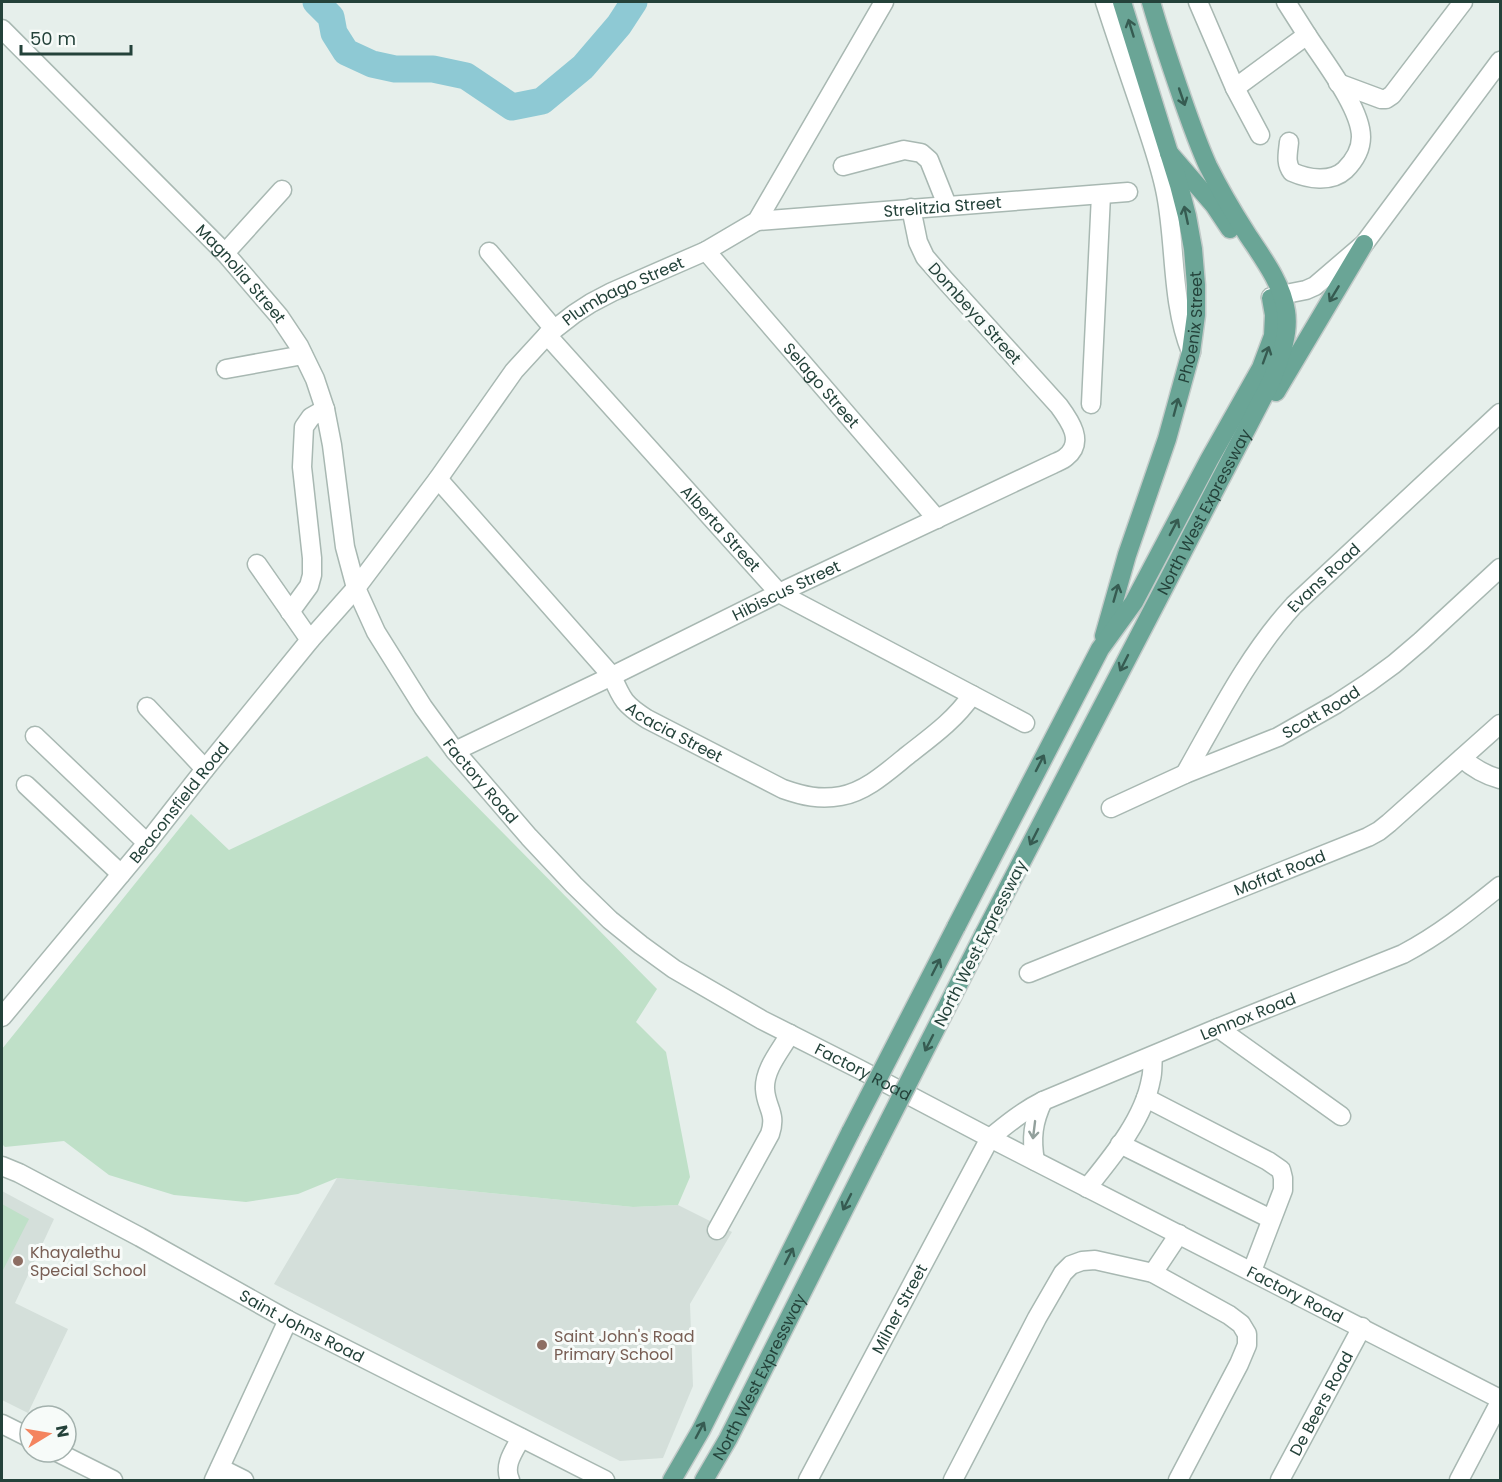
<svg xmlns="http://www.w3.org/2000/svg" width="1502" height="1482" font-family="Poppins,sans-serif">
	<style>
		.built { fill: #d4dfda }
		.green { fill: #bfe0c8 }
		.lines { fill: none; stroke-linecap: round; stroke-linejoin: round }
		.river { stroke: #8ec9d4; stroke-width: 27 }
		.minor-casing { stroke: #a8b8b2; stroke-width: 21 }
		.major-casing { stroke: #c2cac8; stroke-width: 21 }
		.minor { stroke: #fff; stroke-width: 18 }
		.major { stroke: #6aa596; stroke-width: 18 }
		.major-bridge-casing { stroke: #c2cac8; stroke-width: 21; stroke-linecap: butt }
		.major-bridge { stroke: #6aa596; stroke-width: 18 }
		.oneway { stroke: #365b51 }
		.oneway2 { stroke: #92a09c }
		.education-dot { fill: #8d6e63; stroke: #f7fbf9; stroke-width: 2 }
		.labels { text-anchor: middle; stroke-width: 6; stroke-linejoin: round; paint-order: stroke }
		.street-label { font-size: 16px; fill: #24423a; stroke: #f7fbf9 }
		.education-label { font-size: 16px; fill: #785e54; stroke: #f7fbf9; text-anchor: start }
	</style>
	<rect width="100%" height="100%" fill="#e6efeb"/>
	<g class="built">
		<path d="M337,1178L633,1207L678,1205L732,1232L690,1304L693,1386L663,1458L620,1461L274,1284Z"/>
		<path d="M2,1191L54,1219L15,1303L68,1329L28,1413L2,1400Z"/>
	</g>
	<g class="green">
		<path d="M427,756L657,989L636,1022L666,1052L690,1177L678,1205L633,1207L337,1178L298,1194L246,1202L174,1195L109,1175L64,1141L5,1147L2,1144V1049L191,814L229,850Z"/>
		<path d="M2,1204L29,1219L2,1272Z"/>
	</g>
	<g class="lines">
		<path class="river" d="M316,2L331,17L334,33L346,52L372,64L395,69H433L466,76L512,107L542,101L583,67L619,25L634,2"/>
		<g class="minor-casing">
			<g id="minor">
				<path d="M1105,2C1117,39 1130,77 1143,115C1151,140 1161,167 1166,194C1176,246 1171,302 1191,352"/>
				<path d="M1198,2L1235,88L1307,35L1286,2"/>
				<path id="s1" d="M2,29L225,253L279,316L299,346L315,379L325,409L332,445L345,547L356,588L376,632L423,707L455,751L529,837L574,885L610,920L641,945L674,969L762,1020L859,1069L990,1138L1500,1399"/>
				<path d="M1338,83L1381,99H1386L1392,95L1463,2"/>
				<path d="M1235,88L1260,135"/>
				<path d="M1289,142C1288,153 1285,163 1292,172C1308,179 1331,183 1345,170C1354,161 1361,150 1361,137C1361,108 1323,60 1307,35"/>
				<path d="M843,166L904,150L921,153L929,160L947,205"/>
				<path id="s2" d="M757,221L1128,192"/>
				<path id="s3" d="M706,251L937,519"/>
				<path d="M489,252L554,329"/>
				<path d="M225,253L282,190"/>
				<path d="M1271,297L1306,290L1315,286L1364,244L1500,61"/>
				<path id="s4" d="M547,335L779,593L1025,723"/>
				<path d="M226,369L303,355"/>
				<path d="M1091,404L1101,195"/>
				<path id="s5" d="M438,479L612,676C622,700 625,705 647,719L783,789C803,796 820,800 841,796C867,791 888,771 908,755C931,737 955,720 972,695"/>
				<path d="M257,564L310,640"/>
				<path d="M290,612L309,586L312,575V558L302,467L304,427L311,417L325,409"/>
				<path d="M147,707L205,769"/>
				<path d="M35,736L147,843"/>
				<path id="s6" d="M455,751L612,676L779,593L1053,464C1057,462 1063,460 1066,457C1085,442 1070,421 1059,406L945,280L925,257L918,242L911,208"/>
				<path d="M1462,758C1474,769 1485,775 1500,779"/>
				<path id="s7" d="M1185,774C1218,716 1248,655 1294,605L1500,413"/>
				<path d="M26,785L121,874"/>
				<path id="s8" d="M1111,808L1185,774L1278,737L1336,704L1368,683L1394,664L1421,641L1500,568"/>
				<path id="s9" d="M1029,973L1368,837L1379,831L1389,823L1500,724"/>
				<path id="s10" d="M2,1017L147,843L205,769L310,640L356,588L438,479L514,371L547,335L574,314L591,303L612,292L706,251L757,221L884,2"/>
				<path d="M1218,1028L1341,1116"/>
				<path d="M1146,1098L1268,1161L1281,1170L1283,1178V1190L1252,1271"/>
				<path d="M1120,1144L1271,1219"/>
				<path d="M1035,1161C1031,1138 1033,1122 1043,1101"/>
				<path id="s11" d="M2,1166L19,1173L140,1237L288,1320L605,1480"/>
				<path d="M1087,1188C1112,1157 1144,1119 1151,1079C1153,1072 1152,1063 1153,1056"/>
				<path d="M717,1230L770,1134C777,1113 766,1108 765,1089C764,1069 781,1050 790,1034"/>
				<path d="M1153,1273L1179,1234"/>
				<path d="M2,1424L30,1438"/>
				<path d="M57,1452L113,1480"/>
				<path d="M220,1468L244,1480"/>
				<path d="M214,1480L288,1320"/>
				<path d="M510,1480C503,1465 514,1451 521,1438"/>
				<path id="s12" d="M808,1480L990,1138C1007,1124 1023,1111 1043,1101L1218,1028L1403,954C1439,935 1469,911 1500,886"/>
				<path d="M953,1480L1037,1318L1063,1273L1071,1265L1082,1261L1095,1260L1153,1273L1229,1315L1241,1324L1247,1334V1345L1239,1364L1178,1480"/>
				<path id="s13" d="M1280,1480L1362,1327"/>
				<path d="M1459,1480L1500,1402"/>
			</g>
		</g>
		<g class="major-casing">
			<g id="major">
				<path d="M1169,153L1214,205L1230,229"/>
				<path d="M1276,392L1364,244"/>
				<path id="s14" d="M1104,636L1127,555L1167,439L1191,352L1196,315V285L1193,249L1187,216L1179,185L1122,2"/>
				<path d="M956,927L1100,649L1134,602L1209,460L1261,368L1273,336L1274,315L1271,298"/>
				<path id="s15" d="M984,934L1271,382C1279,360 1290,335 1286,311C1282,283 1262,257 1247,234C1233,212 1220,190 1208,166C1198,144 1190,121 1182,98C1171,66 1160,34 1151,2"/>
				<path d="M672,1480L701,1430L851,1131"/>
				<path id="s16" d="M704,1480L728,1439L874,1150"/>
			</g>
		</g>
		<use href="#minor" class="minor"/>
		<use href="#major" class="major"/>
		<g class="major-bridge-casing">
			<g id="major-bridge">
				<path d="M851,1131L956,927"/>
				<path d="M874,1150L984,934"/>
			</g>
		</g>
		<use href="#major-bridge" class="major-bridge"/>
	</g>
	<defs><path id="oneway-shaft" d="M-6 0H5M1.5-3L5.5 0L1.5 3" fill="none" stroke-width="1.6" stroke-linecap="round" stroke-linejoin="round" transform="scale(1.5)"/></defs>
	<g class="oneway">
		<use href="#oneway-shaft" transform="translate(1131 28) rotate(-107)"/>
		<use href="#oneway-shaft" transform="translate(1182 97) rotate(71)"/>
		<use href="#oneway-shaft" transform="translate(1186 215) rotate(-102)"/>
		<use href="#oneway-shaft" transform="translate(1334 294) rotate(121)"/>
		<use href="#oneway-shaft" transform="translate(1266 355) rotate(-70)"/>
		<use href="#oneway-shaft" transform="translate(1176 407) rotate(-75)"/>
		<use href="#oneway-shaft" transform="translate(1174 527) rotate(-62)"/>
		<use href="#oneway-shaft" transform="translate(1116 593) rotate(-74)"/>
		<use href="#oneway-shaft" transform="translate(1124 663) rotate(117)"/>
		<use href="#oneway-shaft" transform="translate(1040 763) rotate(-63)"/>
		<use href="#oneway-shaft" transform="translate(1034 837) rotate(117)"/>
		<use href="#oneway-shaft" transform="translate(936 967) rotate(-63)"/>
		<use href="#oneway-shaft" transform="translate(929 1043) rotate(117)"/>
		<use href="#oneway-shaft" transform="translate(847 1202) rotate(117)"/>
		<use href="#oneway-shaft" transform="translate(789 1256) rotate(-63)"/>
		<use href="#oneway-shaft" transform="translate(700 1430) rotate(-62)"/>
	</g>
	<use class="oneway2" href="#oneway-shaft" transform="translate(1034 1130) rotate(97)"/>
	<g class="education-dot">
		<circle cx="18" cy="1261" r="6"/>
		<circle cx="542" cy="1345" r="6"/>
	</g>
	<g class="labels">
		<g class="street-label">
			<text dy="6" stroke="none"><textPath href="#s2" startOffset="186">Strelitzia Street</textPath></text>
			<text dy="6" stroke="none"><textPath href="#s1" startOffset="342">Magnolia Street</textPath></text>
			<text dy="6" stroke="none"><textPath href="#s10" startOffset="962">Plumbago Street</textPath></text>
			<text transform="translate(975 313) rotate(48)" y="6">Dombeya Street</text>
			<text dy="6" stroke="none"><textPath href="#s14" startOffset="322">Phoenix Street</textPath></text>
			<text dy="6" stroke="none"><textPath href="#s3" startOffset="177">Selago Street</textPath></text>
			<text dy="6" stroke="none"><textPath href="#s15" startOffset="476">North West Expressway</textPath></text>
			<text dy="6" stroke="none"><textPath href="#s4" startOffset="260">Alberta Street</textPath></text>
			<text dy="6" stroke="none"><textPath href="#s7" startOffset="242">Evans Road</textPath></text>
			<text dy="6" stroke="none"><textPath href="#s6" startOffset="368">Hibiscus Street</textPath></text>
			<text dy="6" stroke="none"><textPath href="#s8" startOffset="231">Scott Road</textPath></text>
			<text dy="6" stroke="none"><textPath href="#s5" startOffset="350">Acacia Street</textPath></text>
			<text dy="6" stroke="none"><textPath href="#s1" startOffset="916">Factory Road</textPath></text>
			<text dy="6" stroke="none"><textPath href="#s10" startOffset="278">Beaconsfield Road</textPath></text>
			<text dy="6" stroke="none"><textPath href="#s9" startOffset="270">Moffat Road</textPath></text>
			<text transform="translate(980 943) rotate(-63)" y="6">North West Expressway</text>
			<text dy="6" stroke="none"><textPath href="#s12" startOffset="674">Lennox Road</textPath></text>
			<text dy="6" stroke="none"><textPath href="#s1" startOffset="1402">Factory Road</textPath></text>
			<text dy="6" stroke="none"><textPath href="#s1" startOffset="1888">Factory Road</textPath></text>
			<text dy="6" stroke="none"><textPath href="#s12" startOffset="194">Milner Street</textPath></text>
			<text dy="6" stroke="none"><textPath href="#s11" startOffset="340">Saint Johns Road</textPath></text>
			<text dy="6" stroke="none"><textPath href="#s16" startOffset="117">North West Expressway</textPath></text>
			<text dy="6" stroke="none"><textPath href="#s13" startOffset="87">De Beers Road</textPath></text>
		</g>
		<g class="education-label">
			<text x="30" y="1258">Khayalethu<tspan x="30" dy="18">Special School</tspan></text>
			<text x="554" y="1342">Saint John's Road<tspan x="554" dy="18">Primary School</tspan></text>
		</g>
	</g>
	<rect width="1502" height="1482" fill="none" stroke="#24423a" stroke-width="6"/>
	<g transform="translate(48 1434) rotate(79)"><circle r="28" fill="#f7fbf9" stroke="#a3b1ad" stroke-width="1.5"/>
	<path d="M0-4.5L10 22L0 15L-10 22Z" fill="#f4845f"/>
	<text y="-9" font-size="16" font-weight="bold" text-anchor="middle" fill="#24423a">N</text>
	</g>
	<path d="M21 45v9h110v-9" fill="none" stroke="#24423a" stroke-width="3"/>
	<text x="30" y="45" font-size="18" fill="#24423a" stroke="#f7fbf9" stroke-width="4.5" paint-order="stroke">50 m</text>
</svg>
